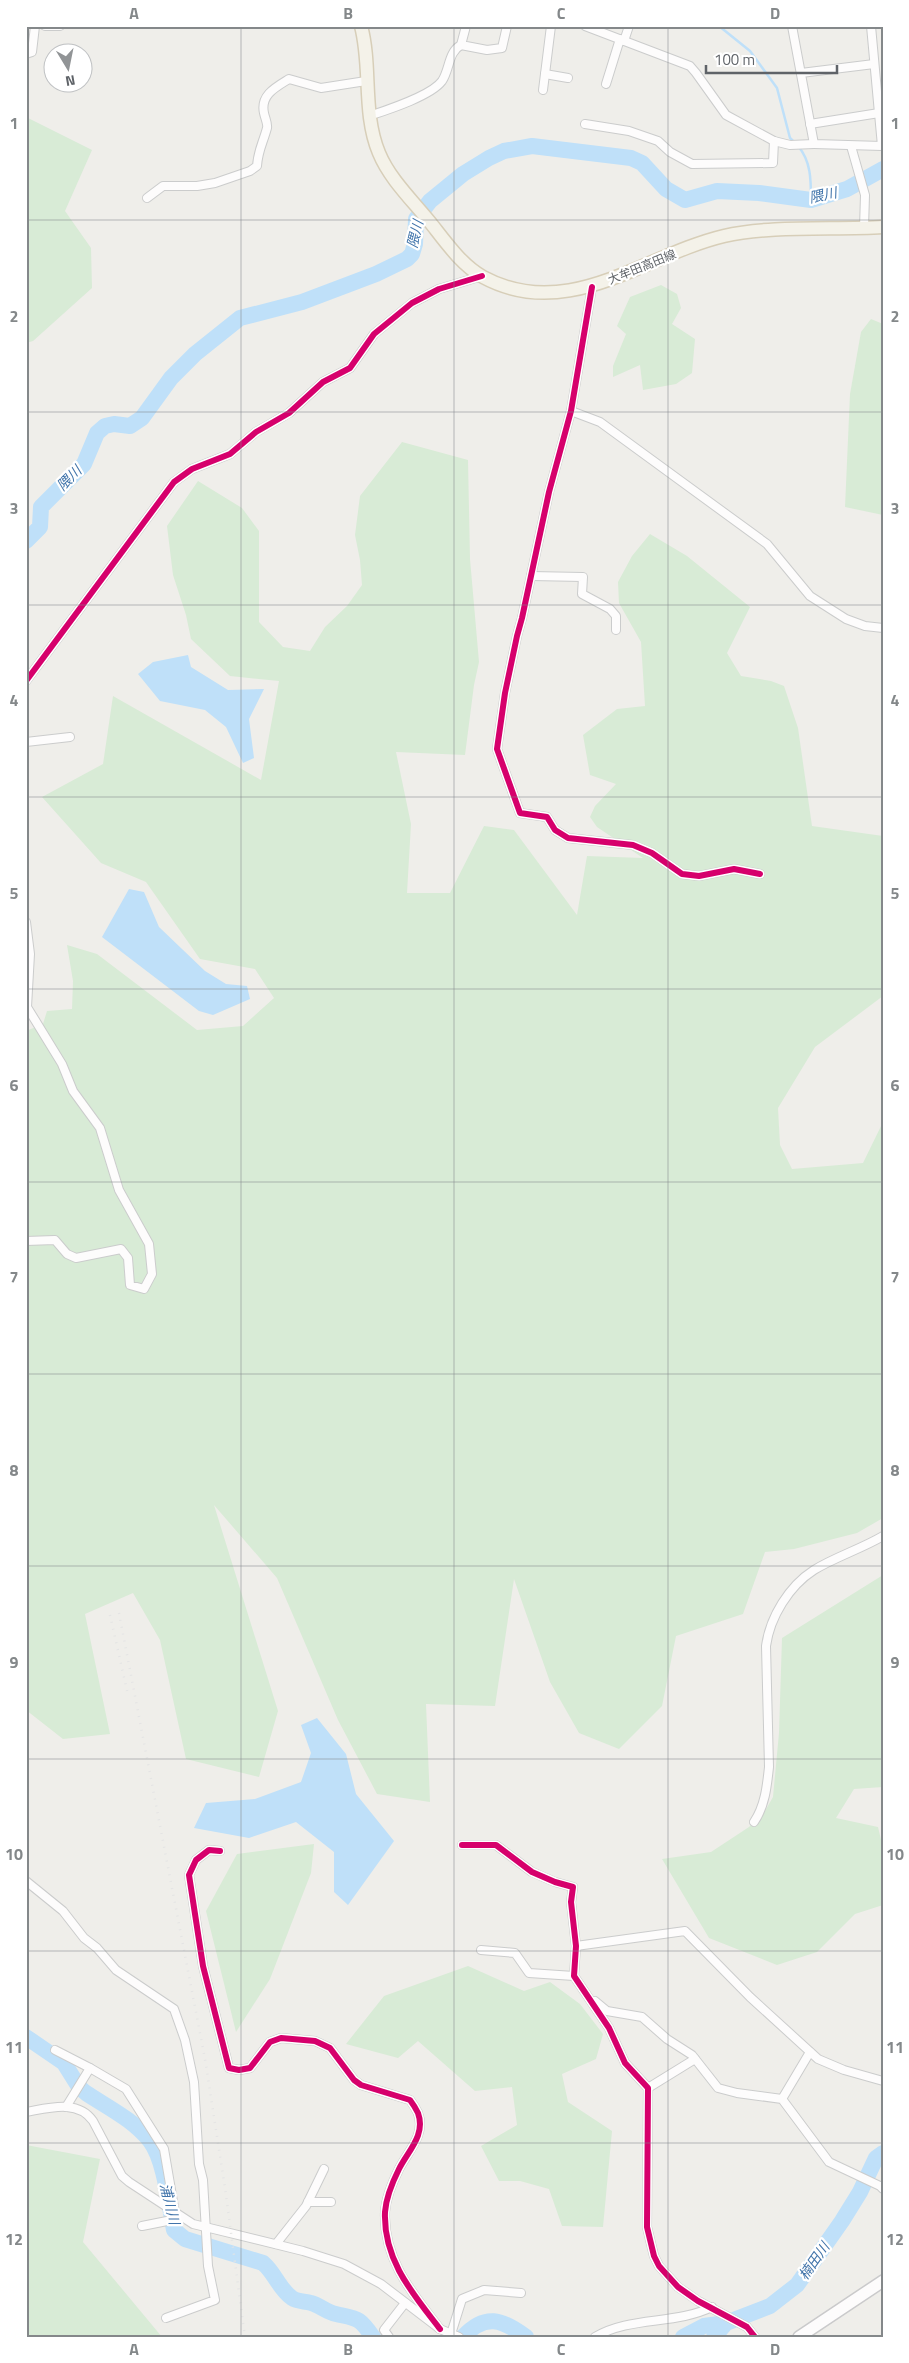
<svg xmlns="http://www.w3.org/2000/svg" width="909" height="2363" font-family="'Titillium Web','Noto Sans JP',sans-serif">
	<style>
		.green { fill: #d8ebd6 }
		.water { fill: #bfe0f9 }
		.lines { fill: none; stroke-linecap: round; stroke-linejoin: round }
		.stream { stroke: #bfe0f9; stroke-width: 2.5 }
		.river { stroke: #bfe0f9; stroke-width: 16 }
		.street-casing { stroke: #cbcccc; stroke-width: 10 }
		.secondary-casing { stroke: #cacacb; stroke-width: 14 }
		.primary-casing { stroke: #d7ceb8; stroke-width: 15 }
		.street { stroke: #fdfcfc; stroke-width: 8 }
		.secondary { stroke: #fdfcfc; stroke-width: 11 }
		.primary { stroke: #f4f2e9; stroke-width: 12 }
		.rail { stroke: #e4e4e4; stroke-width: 2.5; stroke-dasharray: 1 6; stroke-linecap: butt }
		.cycleway-casing { stroke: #fff; stroke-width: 9 }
		.cycleway { stroke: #d6006c; stroke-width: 6 }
		.grid { fill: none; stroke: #84888a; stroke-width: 1; stroke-opacity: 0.55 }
		.labels { text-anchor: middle; stroke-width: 4.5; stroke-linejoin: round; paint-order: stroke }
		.street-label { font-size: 12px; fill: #5f6368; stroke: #fff }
		.water-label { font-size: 14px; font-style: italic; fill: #4174aa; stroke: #fff }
		.neatline { fill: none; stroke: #84888a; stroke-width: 2 }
		.grid-label { font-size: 16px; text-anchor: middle; font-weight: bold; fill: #84888a }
	</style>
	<rect width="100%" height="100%" fill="#efeeea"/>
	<g class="green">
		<path d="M26,117L92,150L65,211L91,248L92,288L33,341L26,343Z"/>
		<path d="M661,285L677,294L681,308L672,324L695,339L692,373L676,384L643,390L640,365L613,377V366L626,334L617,326L630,297Z"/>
		<path d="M871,319L883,324V515L845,507L850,394L861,332Z"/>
		<path d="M402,442L468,460L470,559L479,662L474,685L465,755L396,752L411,824L407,893H450L484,826L514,830L577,915L587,856L643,858L597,827L590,817L595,806L616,784L590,775L583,735L617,709L645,706L641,642L619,603L618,582L632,556L650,534L687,556L750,607L727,653L741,676L771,681L784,686L798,728L812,826L883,836V996L815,1047L778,1108L780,1145L792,1169L863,1163L883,1122V1518L857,1533L794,1549L765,1552L743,1614L676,1636L662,1706L619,1749L579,1733L550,1682L514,1579L495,1706L426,1704L430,1802L377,1794L338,1720L277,1578L214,1505L278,1711L259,1777L186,1759L160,1640L133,1593L85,1614L110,1734L63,1739L26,1710V1172L29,1170L26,1119V1031L43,1024L47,1011L72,1009L73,981L67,945L97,954L197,1030L243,1026L274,998L255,969L200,959L146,882L101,863L42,797L103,764L113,696L261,780L279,681L230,676L191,639L186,615L173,575L167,526L198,481L242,508L259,531V622L283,647L310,651L325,627L347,606L362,585L360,560L355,535L360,496Z"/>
		<path d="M883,1575V1787L854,1789L836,1818L878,1827L883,1848V1905L855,1914L817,1952L777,1965L709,1938L662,1859L711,1852L749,1827L765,1811L773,1797L779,1733L782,1638Z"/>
		<path d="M314,1844L311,1873L270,1979L236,2032L206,1911L237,1854Z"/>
		<path d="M468,1966L524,1991L550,1982L580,2004L603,2034L596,2059L562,2074L568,2102L612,2131L603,2227L562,2226L549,2189L520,2181H499L481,2146L517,2125L512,2087L475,2091L418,2041L398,2058L346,2044L384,1996Z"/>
		<path d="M26,2145L100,2159L83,2242L162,2337H26Z"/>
	</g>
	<g class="water">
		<path d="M188,655L191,667L228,690L264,689L249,719L254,758L243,763L226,727L205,710L160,701L138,674L153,662Z"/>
		<path d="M129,889L144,892L159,927L205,971L226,984L247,986L250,999L213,1015L199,1011L102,937Z"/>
		<path d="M317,1718L346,1754L356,1794L394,1841L348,1905L334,1892V1852L296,1822L249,1838L194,1828L206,1803L255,1799L301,1782L311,1753L301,1725Z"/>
	</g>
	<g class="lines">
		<g class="stream">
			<path d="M719,26L750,51L777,88L790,138L794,142"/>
			<path d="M798,146C811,161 811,180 811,200"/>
		</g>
		<g class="river">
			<path d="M26,541L40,527L41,507L84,464L97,433L105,426L114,424L130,426L142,418L171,378L195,354L240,318L302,302L376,274L407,259L412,254L415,244L416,219L430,201L463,174L489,158L504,151L532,146L631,158L642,163L666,189L685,200L717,191L759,193L811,200L847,189L883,169"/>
			<path d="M26,2037L64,2063L79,2087L86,2093C107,2107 134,2120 150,2141C165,2161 169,2205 174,2230L185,2239L263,2263C275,2273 279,2289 292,2298C298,2302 305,2301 311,2303C319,2305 327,2312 336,2314C358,2319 359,2317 373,2337"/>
			<path d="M463,2337C485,2313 502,2319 526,2337"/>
			<path d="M683,2337L704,2326L726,2323"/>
			<path d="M714,2337L726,2323L770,2306L797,2285L842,2221L860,2192L876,2158L883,2153"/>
		</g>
		<g class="street-casing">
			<g id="street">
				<path d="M45,26H60"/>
				<path d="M466,26L461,45L487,50L502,48L507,26"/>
				<path d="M585,26L690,66L696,73L726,115L774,141L790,145L814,144"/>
				<path d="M792,26L814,144L882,146L871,26"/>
				<path d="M624,41L629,26"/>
				<path d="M26,54L32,52L35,26"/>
				<path d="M801,73L874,64"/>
				<path d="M545,74L568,78"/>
				<path d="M606,84L620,39"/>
				<path d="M543,90L551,26"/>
				<path d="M369,116C387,110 431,96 442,81C450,69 448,52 461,45"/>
				<path d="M585,124L629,131L658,141L670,152L692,164L773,163L774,141"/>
				<path d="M810,124L879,113"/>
				<path d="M851,146L865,195L864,228"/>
				<path d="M147,198L163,186H197L215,183L250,171L257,166C258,150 263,143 267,128C268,124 265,118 264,113C260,95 276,87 289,79L321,88L366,81"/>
				<path d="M592,287L571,411L549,492L522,618L517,636L505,693L497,749L520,813L547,817L555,830L568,838L633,845L652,853L682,874L699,876L734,869L760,874"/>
				<path d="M571,411L600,422L767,544L810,596L846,619L865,626L883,628"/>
				<path d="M531,576L583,577L582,594L610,609L616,616V630"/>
				<path d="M26,681L174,482L192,469L230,454L256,432L289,413L323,382L350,368L374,334L412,303L439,289L482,276"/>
				<path d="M26,742L70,737"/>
				<path d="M26,922L30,954L27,1007L62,1064L73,1091L100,1128L119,1190L149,1244L152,1274L144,1289L130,1285L128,1258L121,1249L76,1258L67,1254L55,1240L26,1241"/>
				<path d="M754,1822C765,1806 767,1786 769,1767L766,1646C770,1617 789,1586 814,1570C835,1557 861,1549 883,1536"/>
				<path d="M462,1845H496L532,1872L555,1882L573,1887L571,1902L576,1946L574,1976L609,2028L625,2063L648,2088L647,2227L654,2256L659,2266L678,2287L698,2301L747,2327L755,2337"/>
				<path d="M220,1851L209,1850L196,1860L189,1875L203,1966L229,2068L239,2070L250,2068L270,2042L281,2038L315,2041L330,2048L354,2080L361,2085L410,2100C413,2104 416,2109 418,2113C426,2135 408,2151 399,2169C393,2181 386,2198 385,2212C383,2260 413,2294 440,2329"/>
				<path d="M26,1881L63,1911L84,1938L97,1948L116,1970L174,2009L185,2040L194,2082L199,2164L203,2180L208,2266L215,2300L166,2318"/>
				<path d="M576,1946L685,1931L750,1997L818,2059L844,2070L883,2081"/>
				<path d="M481,1950L515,1953L529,1973L574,1976"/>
				<path d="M595,2001L607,2011L642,2017L667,2039L692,2055L718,2088L737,2093L782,2099L829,2162L880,2186L883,2189"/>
				<path d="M55,2050L90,2068"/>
				<path d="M648,2088L695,2059"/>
				<path d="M782,2099L810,2052"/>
				<path d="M66,2107L90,2068L126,2089L164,2149L175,2213"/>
				<path d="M26,2112C49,2108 78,2099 93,2121L122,2176L129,2182L193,2224L303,2251L344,2264L381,2284L440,2329L459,2337"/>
				<path d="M308,2202H331"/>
				<path d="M142,2226L182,2218"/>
				<path d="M276,2244L306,2206L324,2169"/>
				<path d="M451,2334L462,2299L484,2290L521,2293"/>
				<path d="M389,2337L384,2330L405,2303"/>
				<path d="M595,2337C630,2316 675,2325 712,2307"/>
			</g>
		</g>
		<g class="secondary-casing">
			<path id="secondary" d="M799,2337L883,2281"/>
		</g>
		<g class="primary-casing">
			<path id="primary" d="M361,26C372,67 362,112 379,153C390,180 415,203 433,226C447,244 463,266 483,277C568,323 644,255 724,236C771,225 834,230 883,227"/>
		</g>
		<use href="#street" class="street"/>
		<use href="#secondary" class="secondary"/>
		<use href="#primary" class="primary"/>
		<g class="rail">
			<path d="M119,1613L205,2059L225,2188L245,2337"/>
			<path d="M110,1615L128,1695"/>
		</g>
		<g class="cycleway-casing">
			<g id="cycleway">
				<path d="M592,287L571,411L549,492L522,618L517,636L505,693L497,749L520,813L547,817L555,830L568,838L633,845L652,853L682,874L699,876L734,869L760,874"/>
				<path d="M26,681L174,482L192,469L230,454L256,432L289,413L323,382L350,368L374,334L412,303L439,289L482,276"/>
				<path d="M462,1845H496L532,1872L555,1882L573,1887L571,1902L576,1946L574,1976L609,2028L625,2063L648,2088L647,2227L654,2256L659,2266L678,2287L698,2301L747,2327L755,2337"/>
				<path d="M220,1851L209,1850L196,1860L189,1875L203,1966L229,2068L239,2070L250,2068L270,2042L281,2038L315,2041L330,2048L354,2080L361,2085L410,2100C413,2104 416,2109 418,2113C426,2135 408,2151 399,2169C393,2181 386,2198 385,2212C383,2260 413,2294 440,2329"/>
			</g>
		</g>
		<use href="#cycleway" class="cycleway"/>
	</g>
	<path class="grid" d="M241,26V2337M454,26V2337M668,26V2337M26,220H883M26,412H883M26,605H883M26,797H883M26,989H883M26,1182H883M26,1374H883M26,1566H883M26,1759H883M26,1951H883M26,2143H883"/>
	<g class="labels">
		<g class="street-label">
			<text transform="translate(642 267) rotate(-22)" y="4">大牟田高田線</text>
		</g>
		<g class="water-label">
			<text transform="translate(823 195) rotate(-12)" y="5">隈川</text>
			<text transform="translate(415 234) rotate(-76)" y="5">隈川</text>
			<text transform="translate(69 478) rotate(-45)" y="5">隈川</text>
			<text transform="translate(170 2204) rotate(76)" y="5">浦川川</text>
			<text transform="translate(814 2261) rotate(-55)" y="5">楠田川</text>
		</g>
	</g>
	<rect width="909" height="2363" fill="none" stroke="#ffffff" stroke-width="55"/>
	<g transform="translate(68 68) rotate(170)"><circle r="24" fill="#ffffff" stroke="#bfc1c3"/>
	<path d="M0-4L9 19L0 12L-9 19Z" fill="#919496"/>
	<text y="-8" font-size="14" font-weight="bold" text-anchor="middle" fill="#5f6368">N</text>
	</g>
	<path d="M706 65v8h131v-8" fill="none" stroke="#5f6368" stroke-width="2.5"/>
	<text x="714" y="65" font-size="15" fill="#5f6368" stroke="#ffffff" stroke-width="4" paint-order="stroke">100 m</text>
	<rect x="28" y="28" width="854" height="2308" class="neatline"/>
	<g class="grid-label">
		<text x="134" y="19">A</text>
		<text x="348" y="19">B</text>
		<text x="561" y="19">C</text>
		<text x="775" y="19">D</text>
		<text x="14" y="129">1</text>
		<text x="895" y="129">1</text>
		<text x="14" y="322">2</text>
		<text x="895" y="322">2</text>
		<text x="14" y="514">3</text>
		<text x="895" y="514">3</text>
		<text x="14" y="706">4</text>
		<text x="895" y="706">4</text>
		<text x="14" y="899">5</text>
		<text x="895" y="899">5</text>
		<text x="14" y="1091">6</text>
		<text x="895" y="1091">6</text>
		<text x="14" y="1283">7</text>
		<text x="895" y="1283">7</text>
		<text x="14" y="1476">8</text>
		<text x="895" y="1476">8</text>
		<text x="14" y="1668">9</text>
		<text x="895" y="1668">9</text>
		<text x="14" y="1860">10</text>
		<text x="895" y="1860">10</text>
		<text x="14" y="2053">11</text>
		<text x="895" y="2053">11</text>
		<text x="14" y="2245">12</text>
		<text x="895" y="2245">12</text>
		<text x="134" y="2355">A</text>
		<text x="348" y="2355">B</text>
		<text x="561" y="2355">C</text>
		<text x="775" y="2355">D</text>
	</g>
</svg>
